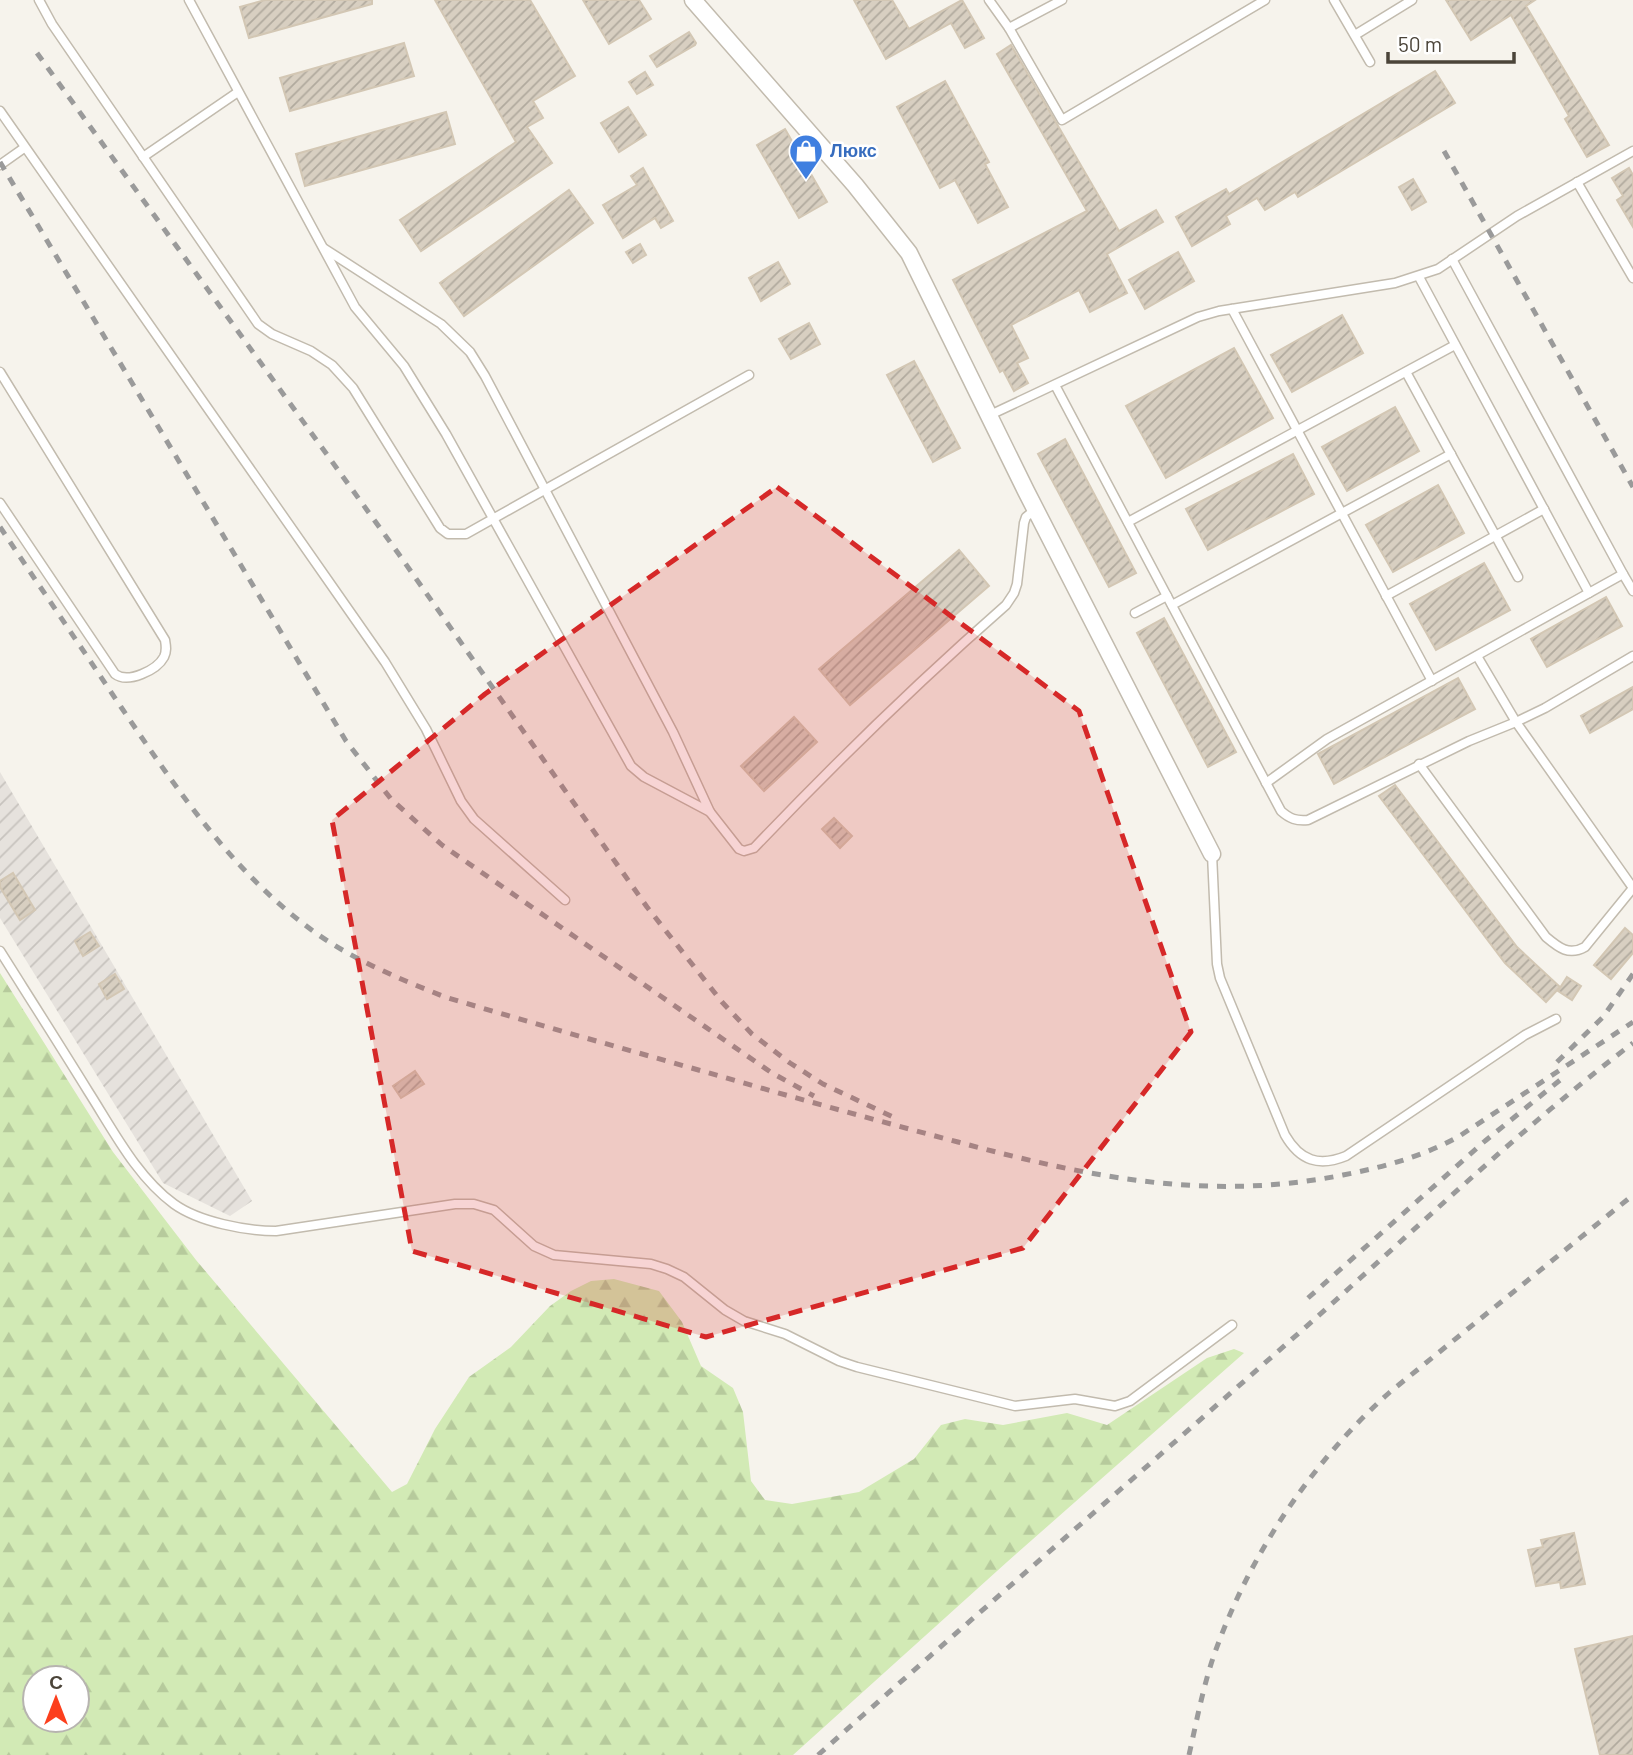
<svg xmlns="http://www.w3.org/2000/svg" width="1633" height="1755" font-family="Barlow,sans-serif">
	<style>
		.industrial { fill: url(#industrial-furrows) }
		.forest { fill: url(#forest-firs); fill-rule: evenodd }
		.building { fill: url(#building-hatch); stroke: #d3c7b4; stroke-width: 2 }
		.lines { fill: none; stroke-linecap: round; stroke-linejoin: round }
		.service-casing { stroke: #c2bbae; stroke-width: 11 }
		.minor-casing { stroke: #c2bbae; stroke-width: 19 }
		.service { stroke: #fff; stroke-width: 8 }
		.minor { stroke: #fff; stroke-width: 16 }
		.rail { stroke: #9a9a9a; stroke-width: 5; stroke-dasharray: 9 9; stroke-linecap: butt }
		.marked { fill: #d62828; fill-opacity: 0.2; stroke: #d62828; stroke-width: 5; stroke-dasharray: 14 9; stroke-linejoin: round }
		.labels { text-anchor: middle; stroke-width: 5; stroke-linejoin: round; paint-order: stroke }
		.shop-label { font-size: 18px; font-weight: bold; fill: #366cbe; stroke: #fff; text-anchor: start }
	</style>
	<defs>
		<pattern id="industrial-furrows" width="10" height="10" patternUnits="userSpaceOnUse" patternTransform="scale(1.75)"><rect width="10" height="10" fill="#e6e2dd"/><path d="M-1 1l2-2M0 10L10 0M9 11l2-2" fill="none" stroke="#c7c3be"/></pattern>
		<pattern id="forest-firs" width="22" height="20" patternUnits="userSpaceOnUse" patternTransform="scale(1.75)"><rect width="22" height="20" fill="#d2eab5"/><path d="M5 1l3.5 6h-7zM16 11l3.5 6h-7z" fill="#b6ca9c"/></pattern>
		<pattern id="building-hatch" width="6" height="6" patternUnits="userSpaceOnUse" patternTransform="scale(1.75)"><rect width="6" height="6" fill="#d8cfc1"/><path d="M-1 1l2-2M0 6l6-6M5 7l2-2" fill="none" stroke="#b1aa9e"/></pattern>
	</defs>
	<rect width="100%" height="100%" fill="#f6f3ec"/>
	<path class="industrial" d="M0,772L252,1201L230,1216L163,1183L0,918Z"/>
	<path class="forest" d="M0,973L113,1152L196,1260L392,1492L407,1484L435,1429L469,1377L511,1347L550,1306L571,1291L591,1281L614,1279L659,1291L682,1322L701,1366L733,1388L743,1412L751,1481L765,1500L792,1504L859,1492L914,1459L941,1425L965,1419L1003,1425L1067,1413L1107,1425L1207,1358L1234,1349L1244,1353L1007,1562L793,1755H0ZM35,1678H77V1720H35Z"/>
	<g class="building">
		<path d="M265,0H372V4L249,38L240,7Z"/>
		<path d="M435,0H530L575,76L533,101L543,118L527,127L552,163L421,251L400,220L516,142Z"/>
		<path d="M583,0H639L651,19L609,44Z"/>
		<path d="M854,0H892L909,29L962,0L984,38L965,48L951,23L886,59Z"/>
		<path d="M1446,0H1535L1526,6L1609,145L1587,157L1565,119L1569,116L1511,15L1471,40Z"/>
		<path d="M689,32L696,43L695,45L657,67L650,56Z"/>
		<path d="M404,43L414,76L290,111L280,78Z"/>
		<path d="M1011,45L1119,231L1156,210L1163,222L1107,254L1127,293L1090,312L1079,290L1011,325L1028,358L1017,363L1028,383L1014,391L1003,370L1000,372L953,280L1087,211L997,54Z"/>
		<path d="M1435,71L1455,103L1298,197L1295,192L1265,210L1257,198L1226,216L1230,224L1192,246L1176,217L1226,189L1229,194Z"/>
		<path d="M645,72L653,85L637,94L629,82Z"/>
		<path d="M945,81L989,162L985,164L1008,207L978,223L955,180L940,188L897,107Z"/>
		<path d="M628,107L646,135L619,152L601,123Z"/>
		<path d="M446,112L455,144L305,186L296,154Z"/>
		<path d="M785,129L827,202L799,218L757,145Z"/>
		<path d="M643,168L673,221L661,228L655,218L623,238L603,205L637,185L631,176Z"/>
		<path d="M1629,168L1633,175V227L1617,200L1623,196L1612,178Z"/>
		<path d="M1413,179L1426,202L1412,210L1399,187Z"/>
		<path d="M569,190L593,223L464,316L440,283Z"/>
		<path d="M640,244L646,255L633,263L626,252Z"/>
		<path d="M1178,252L1194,281L1145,309L1129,280Z"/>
		<path d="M778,262L790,284L761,301L749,278Z"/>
		<path d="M1342,315L1363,353L1292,392L1271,355Z"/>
		<path d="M809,323L820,344L791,359L779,339Z"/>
		<path d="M1234,348L1273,418L1166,478L1126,406Z"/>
		<path d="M914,361L960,448L933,462L887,375Z"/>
		<path d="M1395,407L1419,451L1347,491L1322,447Z"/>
		<path d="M1065,439L1136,573L1109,587L1038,454Z"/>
		<path d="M1293,454L1314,494L1208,550L1186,509Z"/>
		<path d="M1438,485L1464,533L1393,572L1366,525Z"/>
		<path d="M959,550L989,586L850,705L819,669Z"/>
		<path d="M1484,563L1510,610L1436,650L1410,604Z"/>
		<path d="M1606,597L1622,626L1547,667L1531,639Z"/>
		<path d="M1164,618L1236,752L1208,767L1137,633Z"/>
		<path d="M1458,678L1475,709L1334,784L1318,754Z"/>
		<path d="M1633,687V709L1590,733L1581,716Z"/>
		<path d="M794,717L817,742L764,791L741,766Z"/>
		<path d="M1395,785L1517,947L1560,987L1546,1002L1505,963L1379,796Z"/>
		<path d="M834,818L852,836L840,848L822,829Z"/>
		<path d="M13,873L35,910L20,920L0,887V881Z"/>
		<path d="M1625,928L1633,935V953L1611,979L1594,965Z"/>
		<path d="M90,932L99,946L83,956L75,941Z"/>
		<path d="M115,974L124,989L107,999L99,984Z"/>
		<path d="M1567,977L1581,986L1572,1000L1558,991Z"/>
		<path d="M415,1071L424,1084L401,1098L393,1086Z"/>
		<path d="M1574,1533L1585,1584L1561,1588L1560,1582L1536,1586L1528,1550L1543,1547L1541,1540Z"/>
		<path d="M1633,1636V1755H1600L1575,1649Z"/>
	</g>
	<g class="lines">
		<g class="service-casing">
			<g id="service">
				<path d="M39,0L52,24L258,324L272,334L311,351L332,365L353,388L440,528L448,534H466L749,375"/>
				<path d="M189,0L355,307L404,366L446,434L631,766L644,777L710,812L739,849L744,851L754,848C835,763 918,682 1006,605L1014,593L1017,584L1024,523L1026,517L1036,509"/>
				<path d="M989,0L1009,28L1062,0"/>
				<path d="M1334,0L1370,62"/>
				<path d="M1009,28L1062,120L1265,0"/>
				<path d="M1355,35L1412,0"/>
				<path d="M0,111L385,662L426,729L461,801L474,819L565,900"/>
				<path d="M143,157L238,92"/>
				<path d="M0,165L24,148"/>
				<path d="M1577,182L1633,278"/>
				<path d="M325,249L441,324L470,352L485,376L673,732L710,812"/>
				<path d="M1419,277L1589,593"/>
				<path d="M1232,309L1432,681"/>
				<path d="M0,372L165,640C166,646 167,651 164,657C157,670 128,684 115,674L0,503"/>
				<path d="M1406,372L1518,577"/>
				<path d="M1055,385L1281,811C1290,819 1296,821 1308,820L1469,741L1516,722L1545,708L1633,656"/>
				<path d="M990,415L1198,317L1219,311L1395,283L1438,269L1517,216L1633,151"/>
				<path d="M1128,522L1455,345"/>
				<path d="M1623,574L1633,591"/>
				<path d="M1386,596L1544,509"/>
				<path d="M1172,605L1451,454"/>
				<path d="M1135,613L1167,596"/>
				<path d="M1477,656L1516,722L1633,888"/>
				<path d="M1419,764L1546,937C1559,948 1569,956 1585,947L1633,888"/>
				<path d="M1266,783L1327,739L1623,574L1452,259"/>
				<path d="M1212,854L1217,964L1220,978L1285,1135C1300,1161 1319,1167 1346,1156L1525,1035L1556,1019"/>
				<path d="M0,951C29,997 59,1044 88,1091C113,1130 136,1176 174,1204C199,1222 246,1231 276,1231L455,1204H474L494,1210L534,1246L554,1255L651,1264L667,1269L684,1277L725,1310L744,1321L785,1334L839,1361L857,1367L1015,1406L1075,1399L1115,1406L1130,1401L1232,1325"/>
			</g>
		</g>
		<g class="minor-casing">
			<path id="minor" d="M693,0L855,185L909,253L1026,491L1212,854"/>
		</g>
		<use href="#service" class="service"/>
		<use href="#minor" class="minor"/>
		<g class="rail">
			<path d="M37,53L398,553L647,907L722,1002L752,1034L790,1063L823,1084L893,1117"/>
			<path d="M1444,151L1633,487"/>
			<path d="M0,162L346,741L391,799L442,845L772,1073L814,1096"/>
			<path d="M0,527C40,587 81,647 121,707C176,788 232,872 313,931C353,960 400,979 445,997C555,1030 665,1060 775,1092C836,1109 897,1126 958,1142C1088,1177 1208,1202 1343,1175C1384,1167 1421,1157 1458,1137L1633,1022"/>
			<path d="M1557,1062L1603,1017L1633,974"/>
			<path d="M1308,1298L1485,1141L1565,1076"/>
			<path d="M818,1755C978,1613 1140,1473 1300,1332C1411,1234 1516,1132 1633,1043"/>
			<path d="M1189,1755C1196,1724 1202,1692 1212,1661C1246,1560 1310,1463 1390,1392L1633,1195"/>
		</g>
	</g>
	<path class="marked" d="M777,487L1079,711L1191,1032L1023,1248L706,1337L412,1251L332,820L485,694Z"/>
	<defs>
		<g id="shop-pin" transform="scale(1.75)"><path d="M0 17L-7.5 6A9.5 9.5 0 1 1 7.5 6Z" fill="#3f7fe0" stroke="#fff"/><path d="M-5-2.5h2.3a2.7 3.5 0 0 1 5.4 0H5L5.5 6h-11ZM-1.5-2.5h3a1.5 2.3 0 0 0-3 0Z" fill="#fff"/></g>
	</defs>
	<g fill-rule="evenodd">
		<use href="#shop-pin" x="806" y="151"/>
	</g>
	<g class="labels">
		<g class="shop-label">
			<text x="830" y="157">Люкс</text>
		</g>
	</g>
	<g transform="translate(56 1699)"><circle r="33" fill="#ffffff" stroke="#b7b4b0" stroke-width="2"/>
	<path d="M0-5L12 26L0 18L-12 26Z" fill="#fc3f1d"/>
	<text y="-10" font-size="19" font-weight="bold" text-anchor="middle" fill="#4b4439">С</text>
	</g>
	<path d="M1388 52v10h126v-10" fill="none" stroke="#4b4439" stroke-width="3.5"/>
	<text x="1398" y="52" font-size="21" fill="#4b4439" stroke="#ffffff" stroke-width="5" paint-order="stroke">50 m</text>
</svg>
